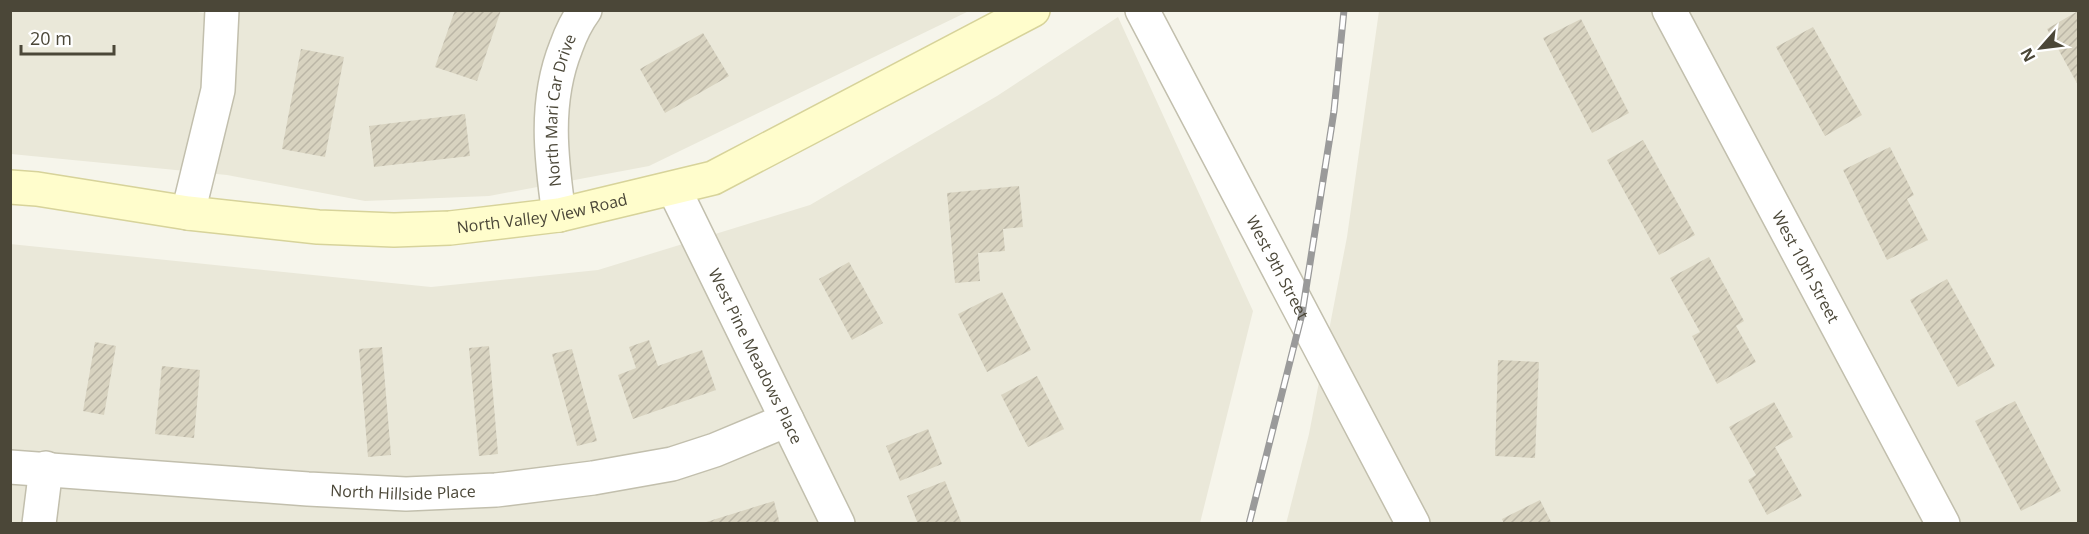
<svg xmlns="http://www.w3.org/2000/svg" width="2089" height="534" font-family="'Open Sans',sans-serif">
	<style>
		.residential { fill: #eae8d9 }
		.building { fill: url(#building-hatch) }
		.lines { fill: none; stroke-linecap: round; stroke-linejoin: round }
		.street-casing { stroke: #c2bfad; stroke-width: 36 }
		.secondary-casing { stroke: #d7d39a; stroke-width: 36 }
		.street { stroke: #fff; stroke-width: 33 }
		.secondary { stroke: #fffdcc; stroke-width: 33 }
		.rail-casing { stroke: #9a9a9a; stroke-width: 7 }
		.rail { stroke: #fff; stroke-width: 4.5; stroke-dasharray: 14; stroke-linecap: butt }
		.labels { text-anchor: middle; stroke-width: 4.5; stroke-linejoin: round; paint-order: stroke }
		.street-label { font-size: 16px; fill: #4b4738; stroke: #fff }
	</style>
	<defs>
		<pattern id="building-hatch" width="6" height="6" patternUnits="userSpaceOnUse" patternTransform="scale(1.5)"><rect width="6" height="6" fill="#d8d3c0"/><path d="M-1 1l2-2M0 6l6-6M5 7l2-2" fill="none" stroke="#bbb6a6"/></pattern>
	</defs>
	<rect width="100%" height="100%" fill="#f6f5eb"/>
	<g class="residential">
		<path d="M180,10L222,15L228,10L969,11L649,166L489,196L365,201L227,175L11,154L10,11Z"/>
		<path d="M1379,11H2078V523L1286,524L1309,434L1347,237Z"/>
		<path d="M1118,17L1253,311L1200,523H11L10,244L431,287L598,270L810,205L997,96Z"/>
	</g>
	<g class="building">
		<path d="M455,10H501L477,81L435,67Z"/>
		<path d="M2078,11V85L2047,29Z"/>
		<path d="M1581,19L1629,113L1592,133L1543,38Z"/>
		<path d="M1813,27L1862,115L1825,136L1776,47Z"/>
		<path d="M703,33L729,76L665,113L640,69Z"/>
		<path d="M301,49L344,57L325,157L282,149Z"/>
		<path d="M465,114L470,156L374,167L369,126Z"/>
		<path d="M1643,140L1695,235L1659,255L1607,160Z"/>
		<path d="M1890,147L1914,195L1907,199L1928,240L1887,260L1843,170Z"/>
		<path d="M1019,186L1023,227L1003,229L1005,251L978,253L980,281L955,283L947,193Z"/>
		<path d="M1709,257L1744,321L1736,326L1756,362L1717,384L1692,336L1700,332L1670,278Z"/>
		<path d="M849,262L883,323L852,340L819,279Z"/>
		<path d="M1947,279L1995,366L1958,387L1910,300Z"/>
		<path d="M1002,292L1031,350L987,372L958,314Z"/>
		<path d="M649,340L658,366L702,350L716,390L633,419L618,375L636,368L629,347Z"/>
		<path d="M95,342L116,346L104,415L83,411Z"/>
		<path d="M489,346L498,454L479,456L469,348Z"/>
		<path d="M382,347L391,455L368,457L359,349Z"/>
		<path d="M572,349L597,441L577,446L552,354Z"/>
		<path d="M1498,360L1539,362L1535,458L1495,456Z"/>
		<path d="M162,366L200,370L194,438L155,434Z"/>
		<path d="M1037,376L1064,429L1028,447L1001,395Z"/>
		<path d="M2015,401L2061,491L2021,511L1975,421Z"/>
		<path d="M1774,402L1793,437L1775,447L1802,496L1767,515L1748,480L1756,475L1729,427Z"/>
		<path d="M928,429L942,464L900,481L886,446Z"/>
		<path d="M945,481L962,524H918L907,496Z"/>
		<path d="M1540,500L1552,524H1504L1502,519Z"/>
		<path d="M774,501L780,524H703V523Z"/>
	</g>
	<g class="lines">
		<g class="street-casing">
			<g id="street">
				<path id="s1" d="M1142,10L1413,524"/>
				<path id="s2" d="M1669,10L1943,524"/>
				<path id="s3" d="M674,189L838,524"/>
				<path d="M188,213L218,90L222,10"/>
				<path id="s4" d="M559,215C551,158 544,102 566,47C571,33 576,22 585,10"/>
				<path id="s5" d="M10,467L308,489L406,494L496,490L593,478L672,464L715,450L787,420"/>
				<path d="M39,524L46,468"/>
			</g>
		</g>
		<g class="secondary-casing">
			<g id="secondary">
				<path id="s6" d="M10,187L37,189L188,213L318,227L394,230L450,228L559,215L713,178L1033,10"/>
			</g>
		</g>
		<use href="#street" class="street"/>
		<use href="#secondary" class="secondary"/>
		<g class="rail-casing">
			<path id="rail" d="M1249,524L1302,314L1334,111L1344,10"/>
		</g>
		<use href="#rail" class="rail"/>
	</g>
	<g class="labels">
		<g class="street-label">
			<text dy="6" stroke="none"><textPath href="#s4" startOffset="106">North Mari Car Drive</textPath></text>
			<text dy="6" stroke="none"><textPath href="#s6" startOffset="536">North Valley View Road</textPath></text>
			<text dy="6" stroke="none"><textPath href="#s1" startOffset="291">West 9th Street</textPath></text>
			<text dy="6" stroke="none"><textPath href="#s2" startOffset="291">West 10th Street</textPath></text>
			<text dy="6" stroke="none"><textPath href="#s3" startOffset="186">West Pine Meadows Place</textPath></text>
			<text dy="6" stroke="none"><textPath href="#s5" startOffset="394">North Hillside Place</textPath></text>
		</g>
	</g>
	<rect width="2089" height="534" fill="none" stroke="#4b4738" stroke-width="24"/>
	<g transform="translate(2041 48) rotate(242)" stroke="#ffffff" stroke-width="4.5" paint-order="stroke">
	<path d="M0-4.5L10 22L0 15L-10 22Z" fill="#4b4738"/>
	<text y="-9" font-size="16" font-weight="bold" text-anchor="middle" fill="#4b4738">N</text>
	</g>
	<path d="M21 45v9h93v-9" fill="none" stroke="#4b4738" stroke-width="3"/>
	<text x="30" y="45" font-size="18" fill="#4b4738" stroke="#ffffff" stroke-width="4.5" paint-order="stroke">20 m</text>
</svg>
